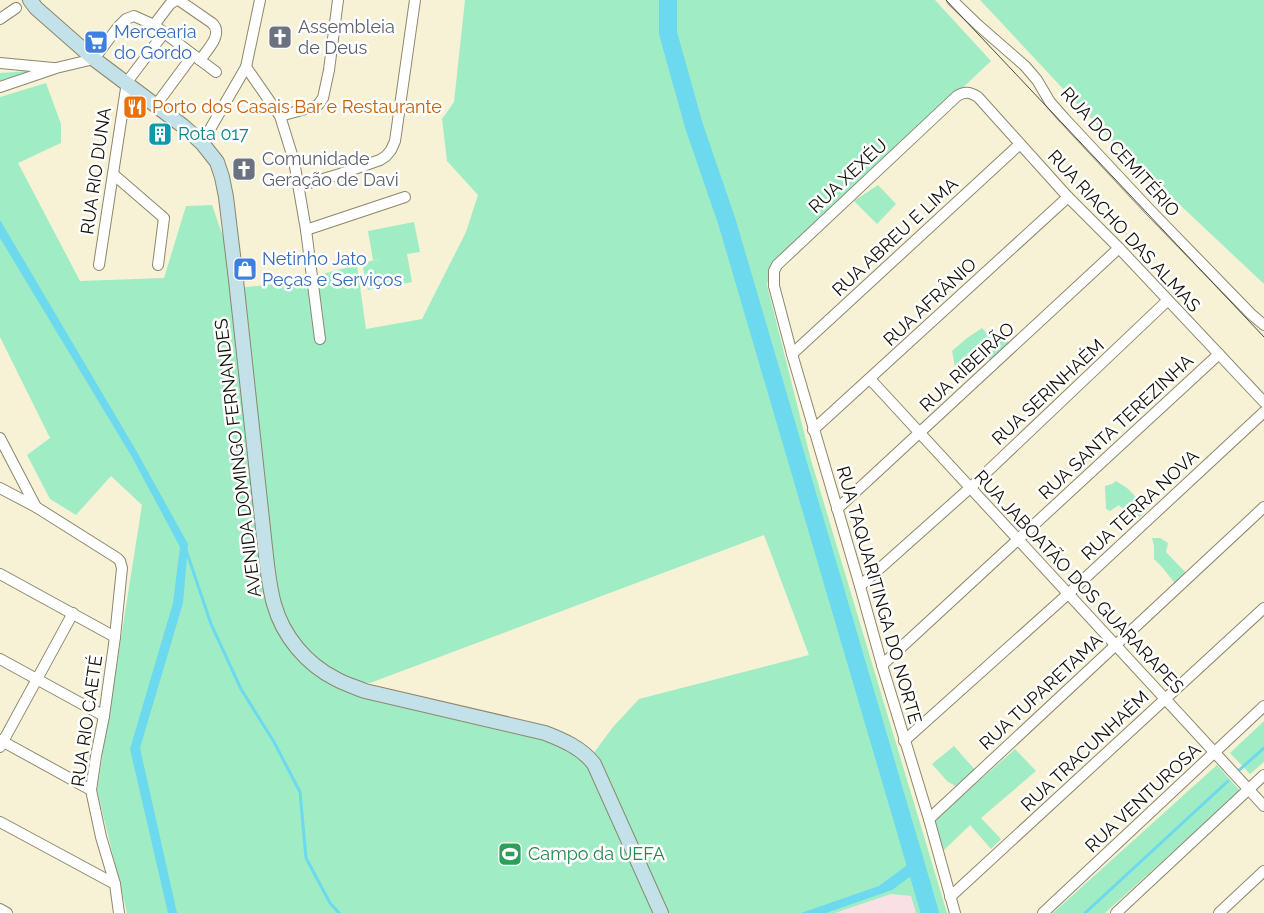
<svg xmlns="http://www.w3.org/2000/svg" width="1264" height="913" font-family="Raleway,sans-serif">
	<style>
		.industrial { fill: #fadfe4 }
		.green { fill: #a0ecc5; fill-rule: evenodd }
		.water { fill: #6cd9ee }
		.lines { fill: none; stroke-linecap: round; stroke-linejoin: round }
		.stream { stroke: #6cd9ee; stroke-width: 3 }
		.river { stroke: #6cd9ee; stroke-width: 18 }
		.minor-casing { stroke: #8c876d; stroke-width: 12 }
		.secondary-casing { stroke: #8c876d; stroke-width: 16 }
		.minor { stroke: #fff; stroke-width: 10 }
		.secondary { stroke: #c3e1e8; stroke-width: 14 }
		.tram { stroke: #4e4b3d; stroke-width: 1 }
		.labels { text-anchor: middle; stroke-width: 5; stroke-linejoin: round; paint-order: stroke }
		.worship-label { font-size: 18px; fill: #5b616d; stroke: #fff; text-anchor: start }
		.shop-label { font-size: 18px; fill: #366cbe; stroke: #fff; text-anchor: start }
		.food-label { font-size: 18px; fill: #c56008; stroke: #fff; text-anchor: start }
		.culture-label { font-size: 18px; fill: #0d838f; stroke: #fff; text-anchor: start }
		.street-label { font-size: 18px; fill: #110f06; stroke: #fff }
		.leisure-label { font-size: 18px; fill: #27864d; stroke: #fff; text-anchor: start }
	</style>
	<rect width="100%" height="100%" fill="#f7f2d5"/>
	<path class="industrial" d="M891,894L911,896L916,913H835Z"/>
	<g class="green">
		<path d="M465,0H935L991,61L770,270L767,285L811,460L947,913H937L920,860L804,471L814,518L930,913H916L911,896L891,894L835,913H127L97,790L142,505L111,476L76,515L50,499L27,455L50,438L0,337V97L46,83L61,124V143L18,163L80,281L164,278L186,206L212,205L235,271L237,288L292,282L357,265L366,329L422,319L466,232L478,195L447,161L442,119L454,102ZM764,535L809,655L639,699L613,727L590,758L545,733L339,680L370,683Z"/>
		<path d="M980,0H1264V284L1111,140Z"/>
		<path d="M43,70L0,82V73Z"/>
		<path d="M878,185L896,204L877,224L854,201Z"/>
		<path d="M414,222L420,252L407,254L412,282L368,290L362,263L380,259L373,260L368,231Z"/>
		<path d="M982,328L997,344L1004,337L1011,345L992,362L980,351L960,371L955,367L952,351L967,338Z"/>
		<path d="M1116,481L1127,488L1148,509L1141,516L1134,520L1119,505L1110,511L1106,509L1105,486L1112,484Z"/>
		<path d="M1152,538H1160L1168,543L1166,552L1186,573L1177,586L1162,567L1154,559V546Z"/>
		<path d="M1264,721V762L1250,774L1230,753Z"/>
		<path d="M954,746L975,770L955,786L947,781L932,764Z"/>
		<path d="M1015,749L1036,771L981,818L1001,839L991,849L970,825L943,851L935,820Z"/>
		<path d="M1217,765L1240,791L1105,913H1053Z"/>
	</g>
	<g class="water">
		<path d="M0,220L137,452L188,544L183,603L140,748L177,913H168L130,749L173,603L180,547L132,457L0,238Z"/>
		<path d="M914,860L918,871L892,890L826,913H801L879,886Z"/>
	</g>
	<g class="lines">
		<g class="stream">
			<path d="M186,550L211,624L241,689L274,742L300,792L306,858L330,903L339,913"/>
			<path d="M1237,772L1264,748"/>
			<path d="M1085,913L1228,781"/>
		</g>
		<path class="river" d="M668,0V33L694,126L727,222L930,913"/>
		<g class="minor-casing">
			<g id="minor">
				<path d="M952,0L978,25L1025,66L1037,80L1050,102L1064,118L1149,209L1251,314L1264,325"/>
				<path d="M0,19L16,8"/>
				<path d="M200,60L216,72"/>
				<path d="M0,63L53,68"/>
				<path d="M246,67L280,116L294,161L306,230L320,339"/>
				<path d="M0,87L56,68L94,59L118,27L126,19L134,16L154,25L200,60C207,50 224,34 212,23L180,1L176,0L170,4L154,25"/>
				<path d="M156,105L193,55"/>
				<path d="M280,116L313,107L318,105L323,98L329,70L338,0"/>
				<path d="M202,143L246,67L260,0"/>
				<path d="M113,174L164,218L158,265"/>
				<path d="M299,186L340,174L380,160L386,156L391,150L395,141L397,127L415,0"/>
				<path d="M306,230L405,197"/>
				<path d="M99,265L127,82L164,33"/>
				<path d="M792,354L1020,144"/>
				<path d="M870,379L1264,806"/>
				<path d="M813,430L1068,197"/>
				<path d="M0,438L36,507"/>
				<path d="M0,488L36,507L117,558L120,561L122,568L115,637L104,716L96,756L91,790L101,837L115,884L119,913"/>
				<path d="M837,509L1119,248"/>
				<path d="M0,574L115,637"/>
				<path d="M860,586L970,488L1167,301"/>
				<path d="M0,659L104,716"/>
				<path d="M882,665L1219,354"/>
				<path d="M0,740L91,790"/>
				<path d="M904,741L1068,594L1264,412"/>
				<path d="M0,747L73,613"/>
				<path d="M929,819L1264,507"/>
				<path d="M0,822L115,884"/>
				<path d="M950,897L1264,608"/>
				<path d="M0,909L7,913"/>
				<path d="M955,913L929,819L882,665L860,586L792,354L774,286V271L777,265L957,96C965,91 970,92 978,97L1068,197L1119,248L1264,402"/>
				<path d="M1043,913L1264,706"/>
				<path d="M1116,913L1264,775"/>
				<path d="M1219,913L1264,871"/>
			</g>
		</g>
		<g class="secondary-casing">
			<path id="secondary" d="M30,0L36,8L94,59L183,126L202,143L217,162L222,177L226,197L236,280L265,547C267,566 269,586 274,604C283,636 306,664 336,679C345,684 355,687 365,691L545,733C563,740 582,748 594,764L661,913"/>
		</g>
		<use href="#minor" class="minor"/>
		<use href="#secondary" class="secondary"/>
		<path class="tram" d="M946,0L1264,337"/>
	</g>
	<defs>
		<g id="church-square" transform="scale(1.25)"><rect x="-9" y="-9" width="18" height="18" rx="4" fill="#6b7280" stroke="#fff"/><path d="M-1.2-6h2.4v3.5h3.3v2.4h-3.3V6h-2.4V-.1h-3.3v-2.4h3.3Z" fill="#fff"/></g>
		<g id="supermarket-square" transform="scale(1.25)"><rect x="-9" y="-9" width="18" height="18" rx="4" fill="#3f7fe0" stroke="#fff"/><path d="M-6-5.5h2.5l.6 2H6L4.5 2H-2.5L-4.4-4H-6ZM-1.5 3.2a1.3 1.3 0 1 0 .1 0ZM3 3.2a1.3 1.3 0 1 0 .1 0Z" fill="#fff"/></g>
		<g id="restaurant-square" transform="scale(1.25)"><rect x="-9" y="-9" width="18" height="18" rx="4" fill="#e8710a" stroke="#fff"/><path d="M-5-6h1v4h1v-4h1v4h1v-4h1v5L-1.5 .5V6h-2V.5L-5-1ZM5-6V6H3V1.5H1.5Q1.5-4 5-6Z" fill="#fff"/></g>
		<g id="building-square" transform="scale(1.25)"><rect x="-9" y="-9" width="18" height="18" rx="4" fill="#0f9aa8" stroke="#fff"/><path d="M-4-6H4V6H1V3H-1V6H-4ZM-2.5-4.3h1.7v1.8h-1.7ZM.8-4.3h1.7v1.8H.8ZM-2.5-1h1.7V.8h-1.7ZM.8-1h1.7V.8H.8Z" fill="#fff"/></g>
		<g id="shop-square" transform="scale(1.25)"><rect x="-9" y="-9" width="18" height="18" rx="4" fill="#3f7fe0" stroke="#fff"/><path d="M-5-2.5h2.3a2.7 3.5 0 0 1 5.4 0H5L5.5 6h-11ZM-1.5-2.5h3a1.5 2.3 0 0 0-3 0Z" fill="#fff"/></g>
		<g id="stadium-square" transform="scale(1.25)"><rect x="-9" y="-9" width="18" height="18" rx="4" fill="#2e9e5b" stroke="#fff"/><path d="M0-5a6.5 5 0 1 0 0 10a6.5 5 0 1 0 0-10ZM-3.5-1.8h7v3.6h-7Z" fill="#fff"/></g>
	</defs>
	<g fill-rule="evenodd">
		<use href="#church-square" x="280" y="37"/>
		<use href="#supermarket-square" x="96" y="42"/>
		<use href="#restaurant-square" x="135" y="107"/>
		<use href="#building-square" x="160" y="134"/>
		<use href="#church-square" x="244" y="169"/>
		<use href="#shop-square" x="245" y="269"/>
		<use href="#stadium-square" x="510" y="854"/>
	</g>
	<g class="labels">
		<g class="worship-label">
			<text x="298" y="33">Assembleia<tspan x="298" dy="21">de Deus</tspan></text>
			<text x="262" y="165">Comunidade<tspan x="262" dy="21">Geração de Davi</tspan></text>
		</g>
		<g class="shop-label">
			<text x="114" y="38">Mercearia<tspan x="114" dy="21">do Gordo</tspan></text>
			<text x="262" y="265">Netinho Jato<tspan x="262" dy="21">Peças e Serviços</tspan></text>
		</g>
		<g class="food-label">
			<text x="152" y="113">Porto dos Casais Bar e Restaurante</text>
		</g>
		<g class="culture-label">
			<text x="178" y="140">Rota 017</text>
		</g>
		<g class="street-label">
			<text transform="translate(1120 152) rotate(48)" y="6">RUA DO CEMITÉRIO</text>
			<text transform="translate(96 171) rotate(-82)" y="6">RUA RIO DUNA</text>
			<text transform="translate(848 176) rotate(-43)" y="6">RUA XEXÉU</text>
			<text transform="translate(1124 231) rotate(47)" y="6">RUA RIACHO DAS ALMAS</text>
			<text transform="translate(895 237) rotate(-43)" y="6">RUA ABREU E LIMA</text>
			<text transform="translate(930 302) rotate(-43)" y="6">RUA AFRÂNIO</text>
			<text transform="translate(967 367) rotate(-43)" y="6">RUA RIBEIRÃO</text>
			<text transform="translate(1048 392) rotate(-43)" y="6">RUA SERINHAÉM</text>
			<text transform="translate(1116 427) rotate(-43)" y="6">RUA SANTA TEREZINHA</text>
			<text transform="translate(238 458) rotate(-97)" y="6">AVENIDA DOMINGO FERNANDES</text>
			<text transform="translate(1140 505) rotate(-43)" y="6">RUA TERRA NOVA</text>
			<text transform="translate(1079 582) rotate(47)" y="6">RUA JABOATÃO DOS GUARARAPES</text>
			<text transform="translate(879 595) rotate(74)" y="6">RUA TAQUARITINGA DO NORTE</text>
			<text transform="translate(1041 692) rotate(-43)" y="6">RUA TUPARETAMA</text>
			<text transform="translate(87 721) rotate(-82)" y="6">RUA RIO CAETÉ</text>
			<text transform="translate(1085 751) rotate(-43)" y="6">RUA TRACUNHAÉM</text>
			<text transform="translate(1143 798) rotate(-43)" y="6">RUA VENTUROSA</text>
		</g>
		<g class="leisure-label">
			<text x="528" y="860">Campo da UEFA</text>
		</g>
	</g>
</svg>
